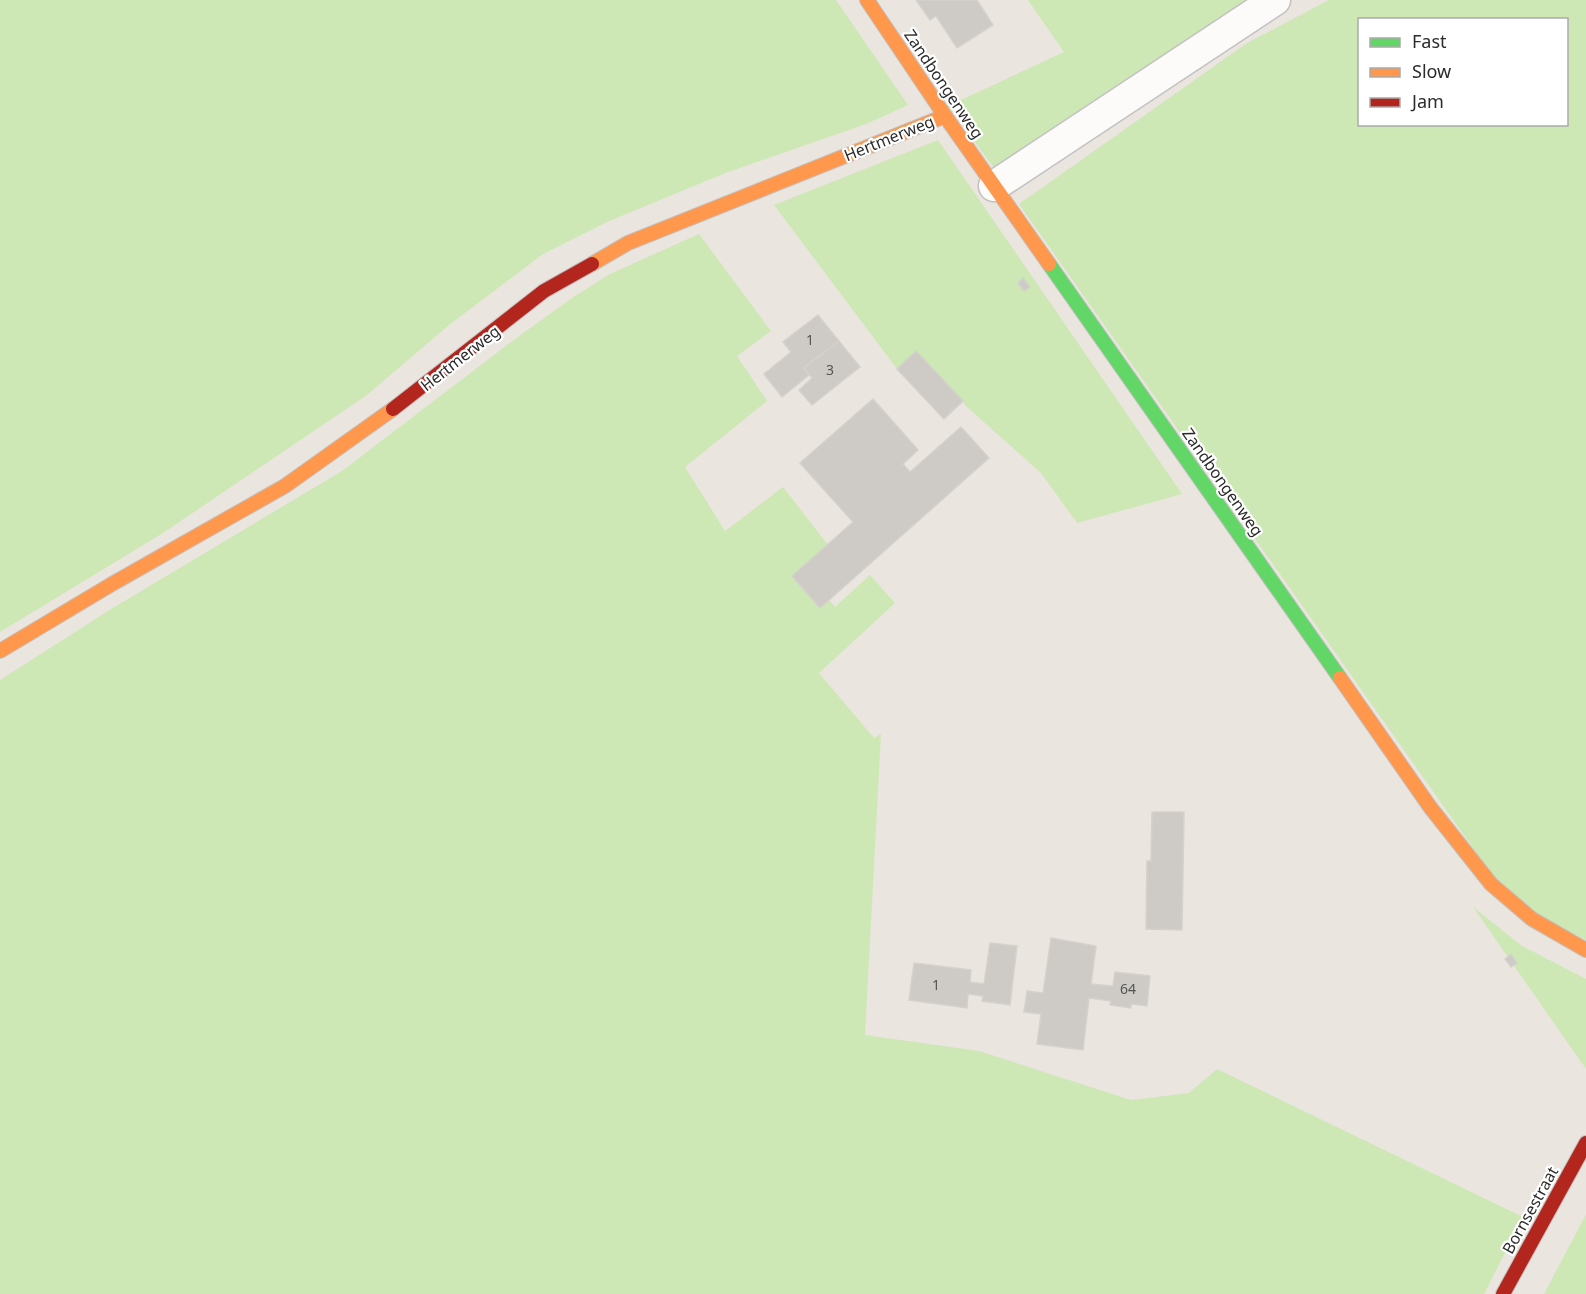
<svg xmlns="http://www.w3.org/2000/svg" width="1586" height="1294" font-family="'Noto Sans',sans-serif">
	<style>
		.green { fill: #cde8b5; fill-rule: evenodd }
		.building { fill: #cecbc7; stroke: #d5d1cc; stroke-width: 1.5 }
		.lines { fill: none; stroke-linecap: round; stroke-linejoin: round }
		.street-casing { stroke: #c3c1c1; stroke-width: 33 }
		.fast-casing { stroke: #c3c1c1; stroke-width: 16 }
		.slow-casing { stroke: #c3c1c1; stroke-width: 16 }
		.jam-casing { stroke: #c3c1c1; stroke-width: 16 }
		.street { stroke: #fcfbfa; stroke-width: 30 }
		.fast { stroke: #63d668; stroke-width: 14 }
		.slow { stroke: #ff974d; stroke-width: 14 }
		.jam { stroke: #b3261e; stroke-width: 14 }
		.labels { text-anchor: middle; stroke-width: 4.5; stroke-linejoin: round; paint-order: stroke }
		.number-label { font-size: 14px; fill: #565554 }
		.street-label { font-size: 16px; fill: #2b2b2b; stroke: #fff }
	</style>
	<rect width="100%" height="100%" fill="#eae5df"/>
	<g class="green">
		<path d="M0,0H836L908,105L866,124L728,172L609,221L543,254L449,325L367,395L163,533L0,632Z"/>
		<path d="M1028,0H1249L997,172L948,106L1064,52Z"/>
		<path d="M1329,0H1586V940L1511,902L1019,204L1247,43ZM1360,20H1566V124H1360Z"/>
		<path d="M938,140L1182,494L1077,523L1041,473L967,407L921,356L900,373L774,205Z"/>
		<path d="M699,234L771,331L737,356L767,401L685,467L725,531L783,487L828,545L803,569L835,607L870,575L895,603L819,673L874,738L881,734L865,1035L979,1051L1131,1100L1189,1093L1217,1069L1523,1217L1484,1294H0V680L111,609L342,471L519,336L575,296L610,274Z"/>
		<path d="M1473,907L1522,946L1586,979V1069Z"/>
		<path d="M1586,1215V1294H1544L1583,1220Z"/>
	</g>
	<g class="building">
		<path d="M916,0H977L993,25L957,48L936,16L930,20Z"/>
		<path d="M1023,278L1030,287L1024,291L1018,283Z"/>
		<path d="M818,315L839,341L804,368L809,375L782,397L764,374L791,352L783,342Z"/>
		<path d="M839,341L860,367L812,405L799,390L812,378L804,368Z"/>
		<path d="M916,351L963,401L944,419L897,369Z"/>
		<path d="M873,399L918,450L903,464L910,472L961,427L989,458L820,608L792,576L853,522L800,463Z"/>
		<path d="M1152,812H1184L1182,930L1146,929L1147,861H1151Z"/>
		<path d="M1051,938L1096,946L1091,984L1113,986L1115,972L1150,976L1147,1006L1131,1004V1008L1110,1005L1111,1001L1089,998L1083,1050L1037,1044L1041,1014L1024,1012L1027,991L1043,993Z"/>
		<path d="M990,943L1017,946L1010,1005L982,1001L983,996L968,994L967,1008L909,1000L914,963L971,970L970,982L984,984Z"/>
		<path d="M1511,954L1517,963L1511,967L1505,959Z"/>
	</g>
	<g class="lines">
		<g class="street-casing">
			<path id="street" d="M994,186L1275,0"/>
		</g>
		<g class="fast-casing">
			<path id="fast" d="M1049,264L1340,678"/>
		</g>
		<g class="slow-casing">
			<g id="slow">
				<path d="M867,0L945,116L1049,264"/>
				<path d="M592,264L628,243L945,116"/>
				<path d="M0,651L112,584L285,486L393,409"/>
				<path d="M1340,678L1430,807L1491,884L1532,919L1586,950"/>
			</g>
		</g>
		<g class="jam-casing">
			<g id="jam">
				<path d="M393,409L544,291L592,264"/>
				<path d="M1503,1294L1586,1143"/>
			</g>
		</g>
		<use href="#street" class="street"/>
		<use href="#fast" class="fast"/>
		<use href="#slow" class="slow"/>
		<use href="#jam" class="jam"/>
	</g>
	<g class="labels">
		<g class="number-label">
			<text x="810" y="345">1</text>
			<text x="830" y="375">3</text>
			<text x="936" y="990">1</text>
			<text x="1128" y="994">64</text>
		</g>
		<g class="street-label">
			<text transform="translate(944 84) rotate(56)" y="6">Zandbongenweg</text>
			<text transform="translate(889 138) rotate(-22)" y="6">Hertmerweg</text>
			<text transform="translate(460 358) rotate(-38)" y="6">Hertmerweg</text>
			<text transform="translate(1223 482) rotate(55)" y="6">Zandbongenweg</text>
			<text transform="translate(1530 1210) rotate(-61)" y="6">Bornsestraat</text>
		</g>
	</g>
	<rect x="1358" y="18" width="210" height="108" fill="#ffffff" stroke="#aaaaaa" stroke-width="1.5"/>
	<rect x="1370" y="38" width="30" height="9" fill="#63d668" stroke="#aaaaaa" stroke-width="1.5"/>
	<text x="1412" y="48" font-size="18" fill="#2b2b2b">Fast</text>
	<rect x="1370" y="68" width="30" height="9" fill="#ff974d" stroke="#aaaaaa" stroke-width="1.5"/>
	<text x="1412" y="78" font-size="18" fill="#2b2b2b">Slow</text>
	<rect x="1370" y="98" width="30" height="9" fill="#b3261e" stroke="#aaaaaa" stroke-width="1.5"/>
	<text x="1412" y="108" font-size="18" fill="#2b2b2b">Jam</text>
</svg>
